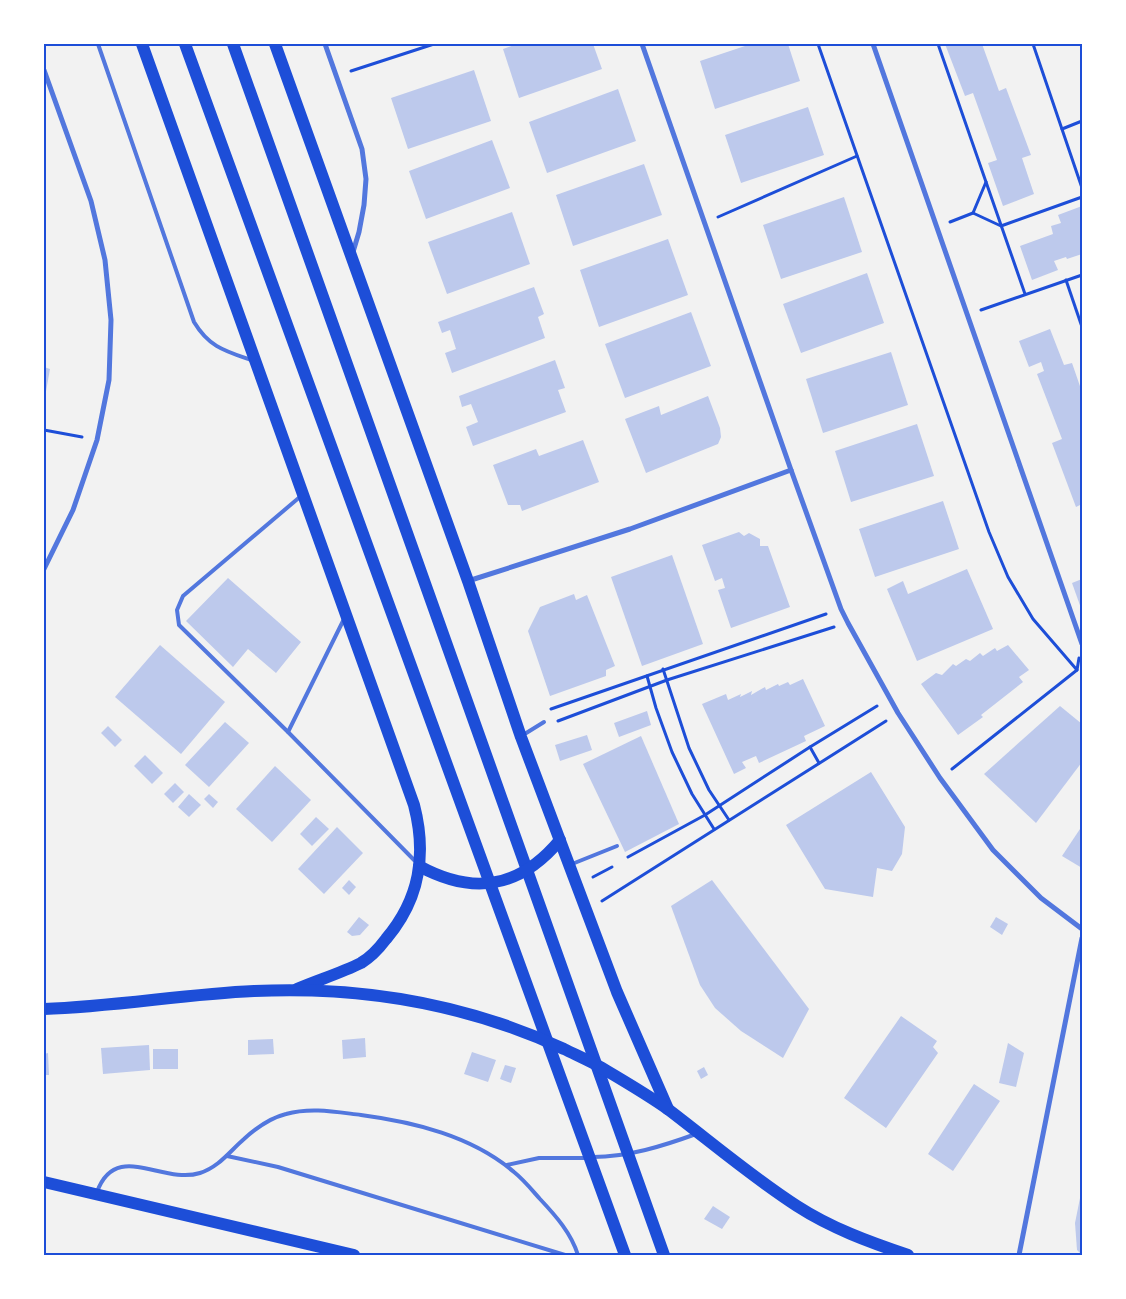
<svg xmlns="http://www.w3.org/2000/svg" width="1126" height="1299" font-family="Overpass,sans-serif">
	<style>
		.building { fill: #bdc9ec }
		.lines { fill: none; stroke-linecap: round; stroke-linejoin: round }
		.path { stroke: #1d4ed8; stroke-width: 3 }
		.service { stroke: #5277de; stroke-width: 4 }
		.minor { stroke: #5277de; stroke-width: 5 }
		.primary { stroke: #1d4ed8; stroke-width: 12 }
		.neatline { fill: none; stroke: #1d4ed8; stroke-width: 2 }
	</style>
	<rect width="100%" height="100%" fill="#f2f2f2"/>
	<g class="building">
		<path d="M517,44H593L602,69L519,98L503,49Z"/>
		<path d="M751,44H788L800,81L715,109L700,61Z"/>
		<path d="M945,44H982L999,91L1006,88L1031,155L1022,158L1034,194L1003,206L988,163L997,160L973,93L965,96Z"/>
		<path d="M474,70L491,121L408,149L391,98Z"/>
		<path d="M618,89L636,141L547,173L529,122Z"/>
		<path d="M808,107L824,155L741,183L725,135Z"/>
		<path d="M492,140L510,188L426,219L409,171Z"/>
		<path d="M644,164L662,215L573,246L556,195Z"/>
		<path d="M844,197L862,252L781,279L763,225Z"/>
		<path d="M1082,206V254L1067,259L1066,257L1054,261L1058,270L1032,280L1020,246L1053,234L1051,226L1061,223L1058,215Z"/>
		<path d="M512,212L530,264L447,294L428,242Z"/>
		<path d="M668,239L688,295L599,327L580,270Z"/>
		<path d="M867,273L884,323L801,353L783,304Z"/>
		<path d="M534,287L544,314L538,317L545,338L452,373L445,353L456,349L450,330L442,333L438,322Z"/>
		<path d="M691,312L711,366L625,398L605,344Z"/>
		<path d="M1050,329L1064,365L1072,363L1082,392V504L1076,507L1052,443L1062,439L1037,374L1044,371L1041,362L1029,367L1019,341Z"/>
		<path d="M891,352L908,405L823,433L806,379Z"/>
		<path d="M555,360L565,388L558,390L566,412L473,446L466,427L478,422L471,404L462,407L459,396Z"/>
		<path d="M44,367L50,369L45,397H44Z"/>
		<path d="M708,396L720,428L721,437L718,444L646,473L625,419L659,406L661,415Z"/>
		<path d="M917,424L934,476L851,502L835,451Z"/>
		<path d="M583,440L599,482L522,511L520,505H508L493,465L536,449L539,456Z"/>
		<path d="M943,501L959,549L875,577L859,529Z"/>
		<path d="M739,532L744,536L749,533L760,539V546H768L790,607L731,628L718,590L725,588L722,578L715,581L702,545Z"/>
		<path d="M672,555L703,644L642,666L611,577Z"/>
		<path d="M967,569L993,629L917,661L887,589L903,581L908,594Z"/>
		<path d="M228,578L301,642L276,673L248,649L233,667L186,621Z"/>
		<path d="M1082,579V611L1072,583Z"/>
		<path d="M574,594L576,600L587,595L615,666L606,670V676L550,696L528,631L540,607Z"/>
		<path d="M160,645L225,702L181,754L115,697Z"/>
		<path d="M1008,645L1029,670L1019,677L1023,682L981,715L983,717L958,735L921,684L936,673L942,675L953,664L956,666L966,659L970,661L980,653L983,656L995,648L997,651Z"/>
		<path d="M803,679L825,726L804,736L806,741L759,763L756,756L742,762L746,768L734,774L702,704L726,694L728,700L741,694L740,697L752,691L751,695L765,687L766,690L778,684L779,686L788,682L790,685Z"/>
		<path d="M1060,706L1082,724V762L1036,823L984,774Z"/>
		<path d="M647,711L651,725L619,737L614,723Z"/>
		<path d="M225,722L249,743L209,787L185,765Z"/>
		<path d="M108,726L122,740L115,747L101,733Z"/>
		<path d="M587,735L592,750L560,761L555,745Z"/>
		<path d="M641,736L679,824L625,852L583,764Z"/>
		<path d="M145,755L163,773L152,784L134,766Z"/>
		<path d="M275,766L311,800L272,842L236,809Z"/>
		<path d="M871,772L905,827L902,854L892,871L877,868L873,897L825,889L786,825Z"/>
		<path d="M175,783L184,792L173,803L164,794Z"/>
		<path d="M189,794L201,805L189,817L178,807Z"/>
		<path d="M209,794L218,802L213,808L204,799Z"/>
		<path d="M316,817L329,829L312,846L300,834Z"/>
		<path d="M1082,826V868L1062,856Z"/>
		<path d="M337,827L363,853L324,894L298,869Z"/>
		<path d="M349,880L356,887L349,895L342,888Z"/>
		<path d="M712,880L809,1009L783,1058L741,1031L715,1008L700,985L671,906Z"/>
		<path d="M359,917L369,925L360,935L352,936L347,932Z"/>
		<path d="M996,917L1008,924L1002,935L990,927Z"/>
		<path d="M901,1016L937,1041L933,1047L938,1053L886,1128L844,1098Z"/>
		<path d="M365,1038L366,1057L343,1059L342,1040Z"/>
		<path d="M273,1039L274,1054L248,1055V1040Z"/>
		<path d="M1008,1043L1024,1053L1016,1087L999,1083Z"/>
		<path d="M149,1045L150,1070L103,1074L101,1048Z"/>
		<rect x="153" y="1049" width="25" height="20"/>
		<path d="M472,1052L496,1060L488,1082L464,1074Z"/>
		<path d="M48,1053L49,1075H44V1054Z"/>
		<path d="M505,1065L516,1068L511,1083L500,1079Z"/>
		<path d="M704,1067L708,1075L701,1079L697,1071Z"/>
		<path d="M974,1084L1000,1101L953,1171L928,1154Z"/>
		<path d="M1081,1193H1082V1255L1077,1250L1075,1223Z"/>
		<path d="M713,1206L730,1217L722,1229L704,1219Z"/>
	</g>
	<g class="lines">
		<g class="path">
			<path d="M818,44L989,532L1008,577L1033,619L1077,670"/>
			<path d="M938,44L1025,294"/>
			<path d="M1033,44L1082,188"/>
			<path d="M351,71L434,44"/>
			<path d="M1062,129L1082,121"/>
			<path d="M986,182L973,213L1001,226L1082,197"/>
			<path d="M718,217L857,156"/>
			<path d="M950,222L973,213"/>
			<path d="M1066,280L1082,327"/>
			<path d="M981,310L1082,275"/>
			<path d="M44,430L82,437"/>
			<path d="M663,669L689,748L709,790L729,820"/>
			<path d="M647,676L656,708L672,752L692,794L714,829"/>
			<path d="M551,709L826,614"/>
			<path d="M558,721L667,680L834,627"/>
			<path d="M810,747L819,763"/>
			<path d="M952,769L1077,670L1079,658"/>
			<path d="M628,857L705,815L810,747L877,706"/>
			<path d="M593,877L612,867"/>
			<path d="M602,901L886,721"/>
		</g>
		<g class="service">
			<path d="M98,44L194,322C209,347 225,351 251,360"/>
			<path d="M301,496L183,596L177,610L179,625L288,732L416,862"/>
			<path d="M288,732L344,619"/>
			<path d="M523,735L544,722"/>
			<path d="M572,864L617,846"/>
			<path d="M227,1156L278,1167L565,1255"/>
			<path d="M593,1157C628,1157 663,1146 696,1134"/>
			<path d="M507,1165L539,1158H586"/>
			<path d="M97,1192C116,1140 162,1185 200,1173C219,1167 230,1151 244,1139C256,1128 270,1118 286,1114C311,1107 336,1112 361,1115C414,1122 472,1136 514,1172C524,1180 532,1190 540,1199C556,1216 571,1233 578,1255"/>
		</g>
		<g class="minor">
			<path d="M325,44L362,149L366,179L364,205L359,232L353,252"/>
			<path d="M642,44L791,470L841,609L848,623L898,713L940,778L993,850L1041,898L1082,929"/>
			<path d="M873,44L1082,644"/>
			<path d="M44,70L91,201L105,260L111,320L109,380L97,440L73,510L44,569"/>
			<path d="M468,581L630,529L791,470"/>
			<path d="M1019,1255L1082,938"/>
		</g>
		<g class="primary">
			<path d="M142,44L414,805C427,855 420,899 386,939C380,947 371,957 361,963C341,973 318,980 297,989"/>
			<path d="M185,44L625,1255"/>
			<path d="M233,44L664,1255"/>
			<path d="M275,44L468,581L521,737L617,992L668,1109"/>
			<path d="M419,866C474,896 520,888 560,840"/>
			<path d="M44,1009C114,1007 184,994 254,991C361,986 467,1004 564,1049C576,1055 590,1061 602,1068C624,1081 648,1095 669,1110C711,1142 752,1177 797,1206C831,1228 869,1242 908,1255"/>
			<path d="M44,1182L354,1255"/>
		</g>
	</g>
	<rect width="1126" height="1299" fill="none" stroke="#ffffff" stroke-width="90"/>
	<rect x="45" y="45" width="1036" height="1209" class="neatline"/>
</svg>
